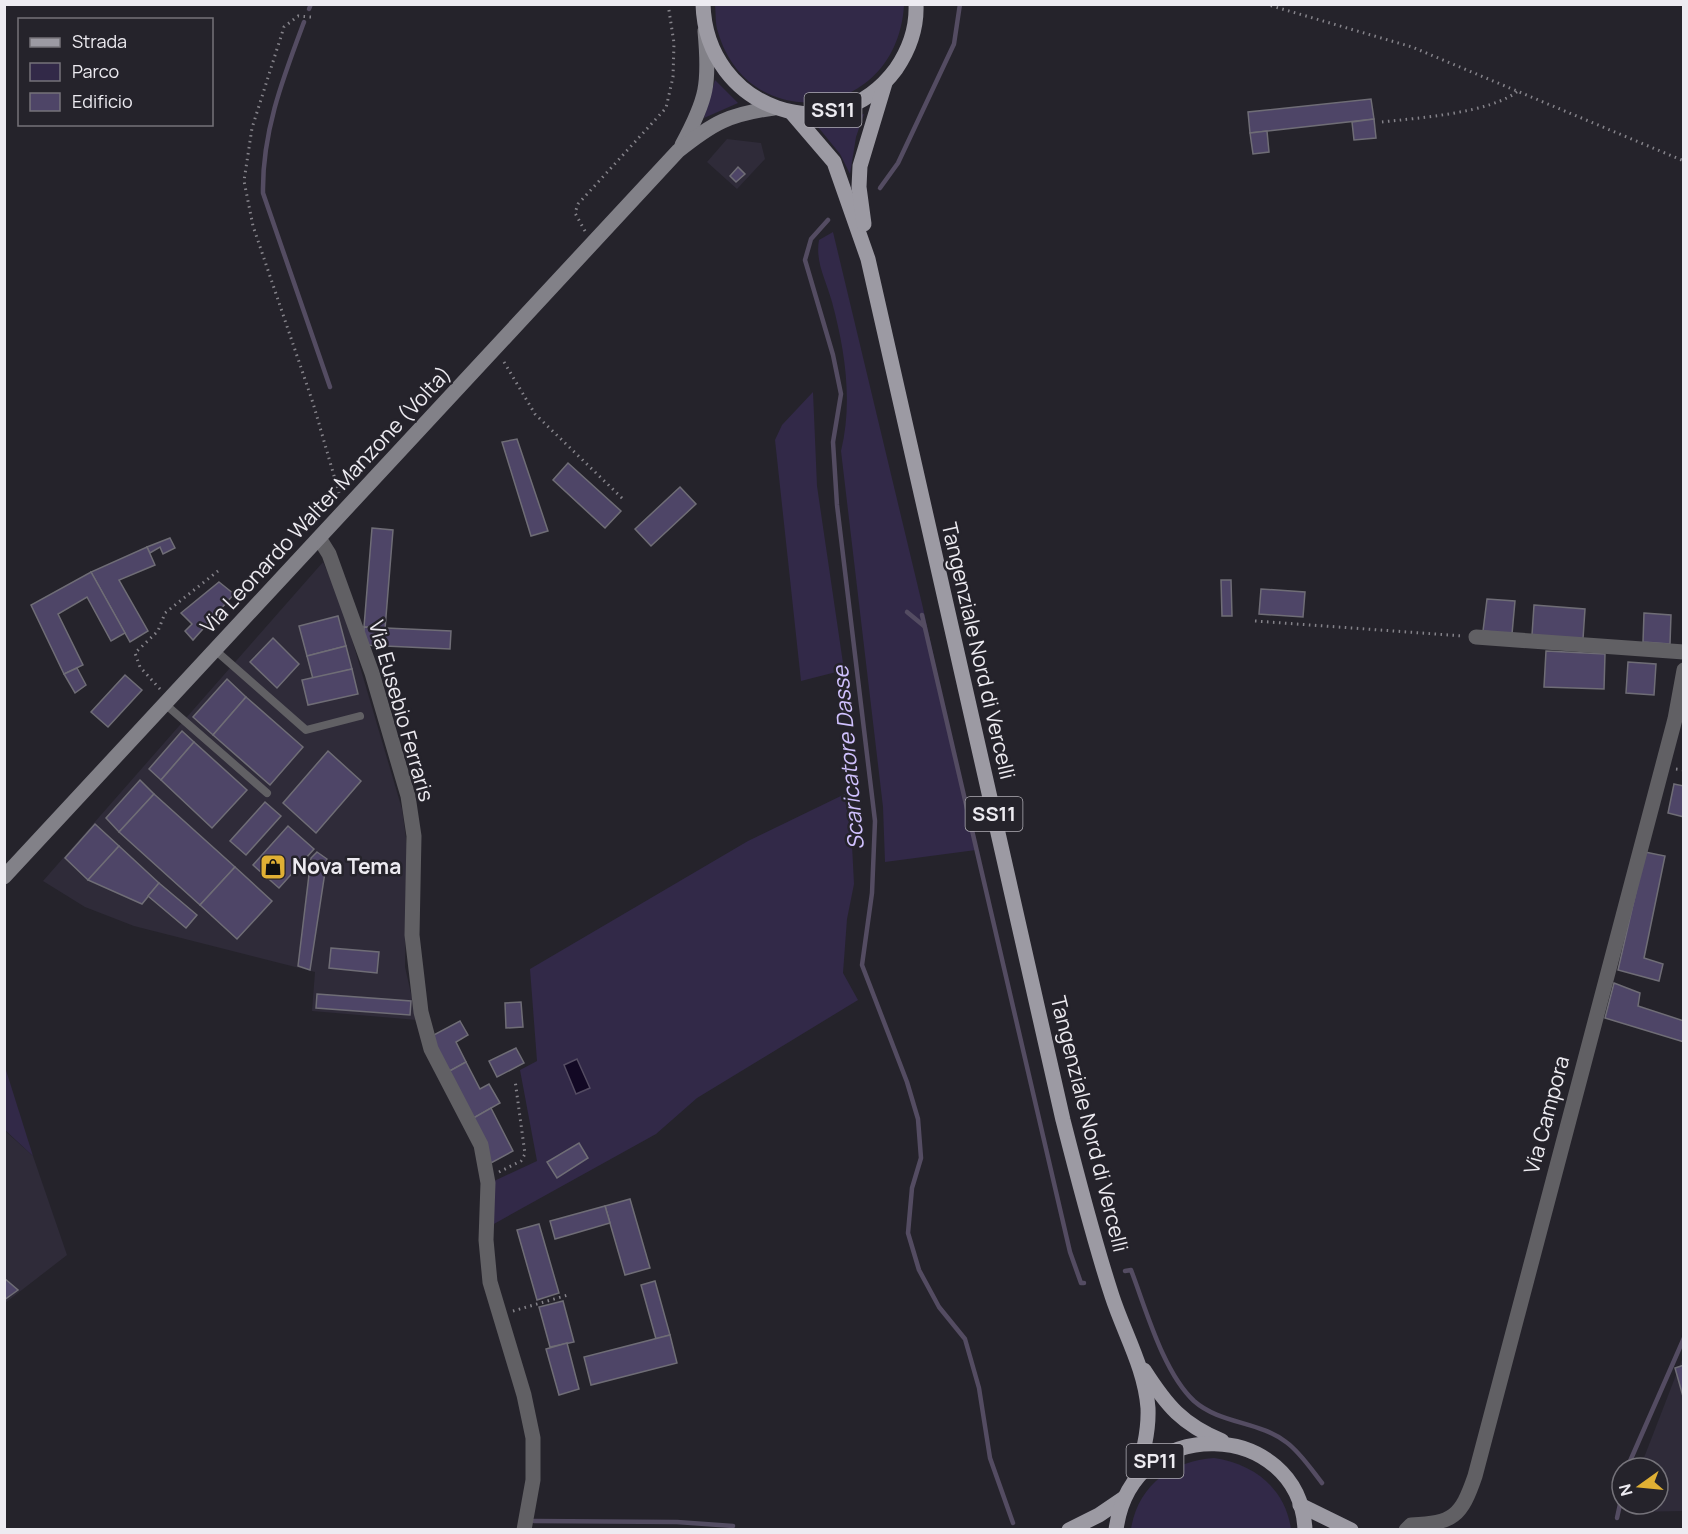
<svg xmlns="http://www.w3.org/2000/svg" width="1688" height="1534" font-family="Manrope,sans-serif">
	<style>
		.built { fill: #2f2b39 }
		.green { fill: #322948 }
		.water { fill: #120824; stroke: #544c62; stroke-width: 1.5 }
		.lines { fill: none; stroke-linecap: round; stroke-linejoin: round }
		.stream { stroke: #544c62; stroke-width: 4.5 }
		.building { fill: #4e4567; stroke: #6f6d76; stroke-width: 1.5 }
		.path { stroke: #85838a; stroke-width: 3; stroke-dasharray: 1.5 4.5; stroke-linecap: butt }
		.service { stroke: #616064; stroke-width: 8 }
		.minor { stroke: #616064; stroke-width: 15 }
		.secondary { stroke: #828188; stroke-width: 15 }
		.primary { stroke: #9c9aa3; stroke-width: 15 }
		.labels { text-anchor: middle; stroke-width: 5; stroke-linejoin: round; paint-order: stroke }
		.shield { fill: #25232b; stroke: #b1afb6; stroke-width: 1.5 }
		.shield-label { font-size: 20px; font-weight: bold; fill: #edebf1 }
		.street-label { font-size: 21px; fill: #edebf1; stroke: #25232b }
		.poi-label { font-size: 21px; font-weight: bold; fill: #edebf1; stroke: #25232b; text-anchor: start }
		.water-label { font-size: 22px; font-style: italic; fill: #d0c1fe; stroke: #25232b }
	</style>
	<rect width="100%" height="100%" fill="#25232b"/>
	<g class="built">
		<path d="M727,139L761,143L765,159L737,189L707,162Z"/>
		<path d="M323,562L340,599L402,809L407,845L405,967L417,1020L312,1011L315,972L134,926L85,907L43,881Z"/>
		<path d="M4,1130L33,1156L67,1255L5,1303Z"/>
		<path d="M1683,1357V1511L1631,1512L1632,1504H1658V1468H1640Z"/>
	</g>
	<g class="green">
		<path d="M715,5H904C897,122 748,137 718,32C715,24 716,13 715,5Z"/>
		<path d="M715,80L738,103L704,118Z"/>
		<path d="M864,114L856,137L850,174L840,154L818,127Z"/>
		<path d="M833,232L923,608L976,850L885,862L883,807L841,451C853,402 845,350 832,302C826,280 815,262 819,240Z"/>
		<path d="M813,392L817,486L844,670L801,681L775,440L782,425Z"/>
		<path d="M845,794L852,845L854,884L847,919L843,973L858,1000L697,1098L656,1134L492,1225L494,1181L537,1161L520,1070L537,1061L530,969L748,841Z"/>
		<path d="M5,1067L33,1156L5,1130Z"/>
		<path d="M1214,1458C1254,1464 1285,1488 1291,1529H1131C1138,1485 1172,1461 1214,1458Z"/>
	</g>
	<path class="water" d="M577,1059L590,1088L576,1094L564,1065Z"/>
	<g class="lines">
		<g class="stream">
			<path d="M309,9L311,4"/>
			<path d="M304,22C283,78 262,132 263,193L330,387"/>
			<path d="M880,188L898,163L954,44L960,4"/>
			<path d="M828,220L811,239L805,260L833,355L841,394L833,442L837,505L875,821L872,893L862,965L907,1082L918,1119L921,1158L912,1188L908,1233L919,1270L939,1307L965,1339L979,1388L990,1458L1013,1523"/>
			<path d="M907,612L924,626"/>
			<path d="M922,615L1070,1252L1081,1283H1084"/>
			<path d="M1125,1271L1131,1270C1146,1309 1163,1372 1194,1401C1220,1424 1259,1421 1286,1442C1300,1452 1311,1469 1322,1483"/>
			<path d="M1627,1468L1684,1338"/>
			<path d="M1617,1518L1622,1495"/>
			<path d="M534,1521L677,1522L733,1526"/>
		</g>
	</g>
	<g class="building">
		<path d="M1371,99L1374,119L1250,133L1248,112Z"/>
		<path d="M1374,119L1376,138L1354,140L1352,122Z"/>
		<path d="M1267,131L1269,152L1253,154L1250,133Z"/>
		<path d="M738,167L745,174L736,182L730,176Z"/>
		<path d="M517,439L548,531L531,536L502,442Z"/>
		<path d="M568,463L621,511L605,528L553,480Z"/>
		<path d="M680,487L696,504L651,546L635,529Z"/>
		<path d="M372,528L393,530L385,629L364,627Z"/>
		<path d="M170,538L175,548L163,554L160,547L150,553L147,547Z"/>
		<path d="M147,547L155,565L119,580L148,631L130,642L91,572Z"/>
		<path d="M91,572L125,633L111,641L87,597L58,614L83,665L64,674L31,605Z"/>
		<path d="M1221,580H1231L1232,616H1222Z"/>
		<path d="M219,582L234,594L193,640L185,631L192,624L181,613Z"/>
		<path d="M1261,589L1305,592L1303,617L1259,614Z"/>
		<path d="M1487,599L1515,601L1512,634L1483,631Z"/>
		<path d="M1534,605L1585,609L1583,639L1532,635Z"/>
		<path d="M1644,613L1671,615L1670,644L1643,642Z"/>
		<path d="M338,616L346,646L307,656L299,626Z"/>
		<path d="M364,627L451,631L450,649L363,645Z"/>
		<path d="M273,638L299,664L277,688L250,662Z"/>
		<path d="M346,646L352,669L313,679L307,656Z"/>
		<path d="M1546,651L1605,654L1604,689L1544,687Z"/>
		<path d="M1628,662L1656,664L1654,695L1626,693Z"/>
		<path d="M77,668L86,685L75,693L64,674Z"/>
		<path d="M352,669L358,694L308,705L302,680Z"/>
		<path d="M125,675L142,690L108,727L91,712Z"/>
		<path d="M227,679L246,697L213,735L193,717Z"/>
		<path d="M246,697L303,747L270,785L213,735Z"/>
		<path d="M182,731L194,742L161,780L149,769Z"/>
		<path d="M194,742L247,790L212,828L161,780Z"/>
		<path d="M328,751L361,781L316,833L283,803Z"/>
		<path d="M140,780L154,794L119,832L106,818Z"/>
		<path d="M1674,784L1684,786V817L1668,813Z"/>
		<path d="M154,794L235,867L200,905L119,832Z"/>
		<path d="M265,802L281,816L246,855L230,841Z"/>
		<path d="M95,824L119,846L88,880L65,858Z"/>
		<path d="M288,826L314,849L279,888L253,865Z"/>
		<path d="M119,846L159,883L142,904L88,880Z"/>
		<path d="M317,852L327,859L310,970L298,966L311,858Z"/>
		<path d="M1645,852L1665,856L1644,958L1663,964L1659,981L1618,970Z"/>
		<path d="M235,867L272,901L237,939L200,905Z"/>
		<path d="M159,883L197,915L186,928L148,896Z"/>
		<path d="M331,948L379,952L377,973L329,968Z"/>
		<path d="M1614,983L1640,993L1638,1006L1684,1021V1042L1605,1018Z"/>
		<path d="M317,994L411,1001L410,1015L316,1008Z"/>
		<path d="M521,1002L523,1027L506,1028L505,1003Z"/>
		<path d="M460,1021L468,1035L456,1042L466,1062L446,1073L428,1038Z"/>
		<path d="M516,1048L524,1063L497,1077L489,1061Z"/>
		<path d="M466,1062L480,1089L489,1084L500,1103L470,1120L446,1073Z"/>
		<path d="M491,1108L513,1151L491,1163L470,1120Z"/>
		<path d="M579,1143L588,1158L557,1178L547,1162Z"/>
		<path d="M630,1199L650,1268L625,1275L605,1206Z"/>
		<path d="M605,1206L610,1223L555,1239L550,1221Z"/>
		<path d="M539,1224L559,1293L537,1300L517,1230Z"/>
		<path d="M4,1278L18,1290L4,1300Z"/>
		<path d="M655,1281L670,1335L656,1339L641,1285Z"/>
		<path d="M563,1301L574,1342L550,1347L539,1307Z"/>
		<path d="M670,1335L677,1363L591,1385L584,1357Z"/>
		<path d="M567,1343L579,1389L559,1395L546,1349Z"/>
		<path d="M1684,1365V1400L1675,1368Z"/>
	</g>
	<g class="lines">
		<g class="path">
			<path d="M1265,4L1412,47L1684,161"/>
			<path d="M311,17L298,16L284,27L252,128L244,181L253,226L313,403L339,493"/>
			<path d="M1382,122C1417,118 1493,113 1519,90"/>
			<path d="M585,231L575,213L578,204L666,108L673,77L674,43L668,4"/>
			<path d="M504,362L535,414L624,500"/>
			<path d="M1255,621L1463,636"/>
			<path d="M160,689L140,667L135,653L158,631L165,613L218,571"/>
			<path d="M1676,769L1684,770"/>
			<path d="M499,1172L521,1161L525,1154L515,1080"/>
			<path d="M513,1311L568,1295"/>
		</g>
		<g class="service">
			<path d="M215,650L306,730L360,716"/>
			<path d="M165,704L267,793"/>
		</g>
		<g class="minor">
			<path d="M319,538L329,554L372,673L408,796L414,836L412,935L421,1012L431,1049L481,1145L488,1183L486,1240L490,1282L524,1395L533,1438V1480L524,1530"/>
			<path d="M1476,637L1684,652"/>
			<path d="M1406,1530L1411,1525C1453,1523 1461,1517 1475,1476L1675,719L1684,670"/>
		</g>
		<g class="secondary">
			<path d="M682,145C707,99 710,84 705,31"/>
			<path d="M4,877L678,151C713,123 729,114 774,108"/>
		</g>
		<g class="primary">
			<path d="M703,4C706,109 833,154 896,69C909,50 917,27 916,4"/>
			<path d="M792,113L834,162L868,259L1063,1120C1078,1179 1093,1238 1112,1296C1124,1333 1145,1368 1148,1408C1149,1433 1142,1457 1135,1480"/>
			<path d="M864,224L859,187L860,166L885,83"/>
			<path d="M1144,1370C1167,1406 1182,1424 1222,1441"/>
			<path d="M1300,1505L1351,1530"/>
			<path d="M1069,1530L1099,1515L1124,1498"/>
			<path d="M1116,1530C1131,1411 1300,1419 1305,1530"/>
		</g>
	</g>
	<defs>
		<g id="shop-square" transform="scale(1.35)"><rect x="-9" y="-9" width="18" height="18" rx="4" fill="#e0b034" stroke="#25232b"/><path d="M-5-2.5h2.3a2.7 3.5 0 0 1 5.4 0H5L5.5 6h-11ZM-1.5-2.5h3a1.5 2.3 0 0 0-3 0Z" fill="#111"/></g>
	</defs>
	<g fill-rule="evenodd">
		<use href="#shop-square" x="273" y="867"/>
	</g>
	<g class="labels">
		<g class="shield">
			<rect x="804.5" y="93" width="57" height="34" rx="4.5"/>
			<rect x="965.5" y="797" width="57" height="34" rx="4.5"/>
			<rect x="1126.5" y="1444" width="57" height="34" rx="4.5"/>
		</g>
		<g class="shield-label">
			<text x="833" y="117">SS11</text>
			<text x="994" y="821">SS11</text>
			<text x="1155" y="1468">SP11</text>
		</g>
		<g class="street-label">
			<text transform="translate(326 500) rotate(-47)" y="7">Via Leonardo Walter Manzone (Volta)</text>
			<text transform="translate(978 651) rotate(77)" y="7">Tangenziale Nord di Vercelli</text>
			<text transform="translate(401 711) rotate(74)" y="7">Via Eusebio Ferraris</text>
			<text transform="translate(1547 1115) rotate(-75)" y="7">Via Campora</text>
			<text transform="translate(1089 1124) rotate(76)" y="7">Tangenziale Nord di Vercelli</text>
		</g>
		<g class="poi-label">
			<text x="292" y="874">Nova Tema</text>
		</g>
		<g class="water-label">
			<text transform="translate(848 758) rotate(-95)" y="8">Scaricatore Dasse</text>
		</g>
	</g>
	<rect width="1688" height="1534" fill="none" stroke="#edebf1" stroke-width="12"/>
	<rect x="18" y="18" width="195" height="108" fill="#25232b" stroke="#75737a" stroke-width="1.5"/>
	<rect x="30" y="38" width="30" height="9" fill="#9c9aa3" stroke="#75737a" stroke-width="1.5"/>
	<text x="72" y="48" font-size="18" fill="#edebf1">Strada</text>
	<rect x="30" y="63" width="30" height="18" fill="#322948" stroke="#75737a" stroke-width="1.5"/>
	<text x="72" y="78" font-size="18" fill="#edebf1">Parco</text>
	<rect x="30" y="93" width="30" height="18" fill="#4e4567" stroke="#75737a" stroke-width="1.5"/>
	<text x="72" y="108" font-size="18" fill="#edebf1">Edificio</text>
	<g transform="translate(1640 1486) rotate(255)"><circle r="28" fill="#25232b" stroke="#75737a" stroke-width="1.5"/>
	<path d="M0-4.5L10 22L0 15L-10 22Z" fill="#e0b034"/>
	<text y="-9" font-size="16" font-weight="bold" text-anchor="middle" fill="#edebf1">N</text>
	</g>
</svg>
